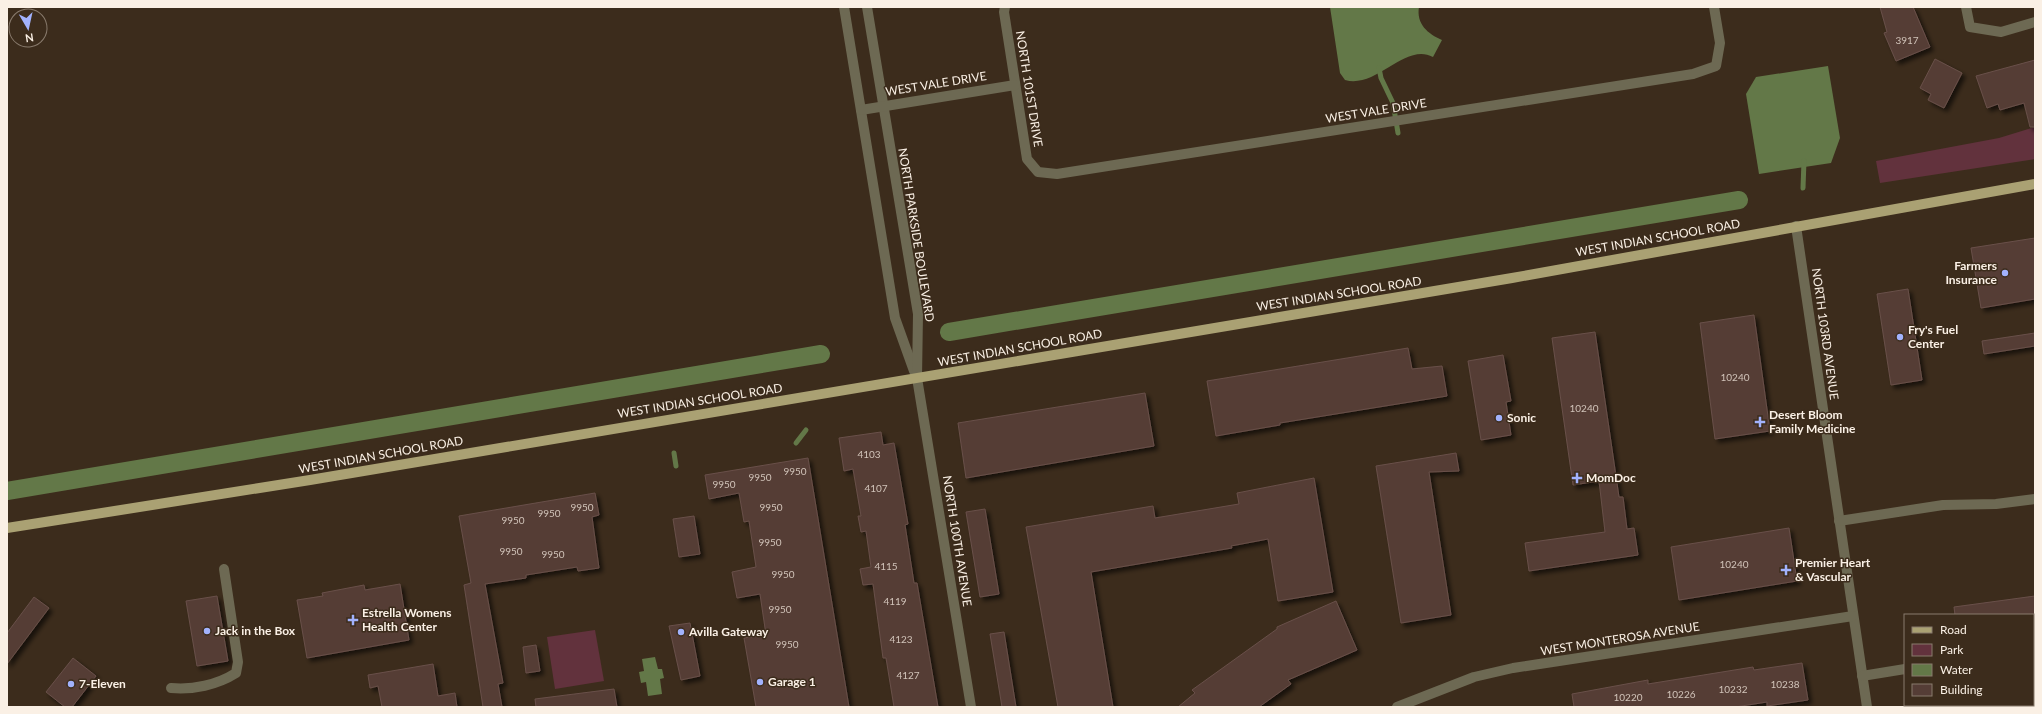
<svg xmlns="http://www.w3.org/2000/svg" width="2042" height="714" font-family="Lato,sans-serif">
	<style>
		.green { fill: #62323d }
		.water { fill: #637848 }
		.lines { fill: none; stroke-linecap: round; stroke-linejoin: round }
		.stream { stroke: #637848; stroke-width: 5 }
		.canal { stroke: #637848; stroke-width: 18 }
		.building { fill: #553d36; stroke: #695049; filter: url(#shadow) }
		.minor { stroke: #6d6953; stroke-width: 10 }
		.major { stroke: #aaa173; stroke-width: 10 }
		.poi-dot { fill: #a2b2fd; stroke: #3c2c1c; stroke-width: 1.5 }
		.labels { text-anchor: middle; stroke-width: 3; stroke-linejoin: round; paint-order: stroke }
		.number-label { font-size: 10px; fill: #d1c3b9 }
		.street-label { font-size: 12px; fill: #faf0e5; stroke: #3c2c1c }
		.poi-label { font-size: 12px; font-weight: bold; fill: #faf0e5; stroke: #3c2c1c; text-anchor: start }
	</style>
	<defs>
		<filter id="shadow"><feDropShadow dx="3.5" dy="3.5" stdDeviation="2" flood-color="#0009"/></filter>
	</defs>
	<rect width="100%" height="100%" fill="#3c2c1c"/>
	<g class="green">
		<path d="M2035,127V159L1880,183L1876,161L1999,138Z"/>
		<path d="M595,630L604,681L555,689L547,637Z"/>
	</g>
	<g class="water">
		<path d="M1330,7H1419C1416,24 1428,34 1442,40L1433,57C1405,42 1377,89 1345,80L1340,73Z"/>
		<path d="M1828,66L1840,138L1831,163L1759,174L1746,94L1756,77Z"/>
		<path d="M655,657L658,669H662L664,678L660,679L662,694L648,696L646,682L641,683L639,672L644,671L642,659Z"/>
	</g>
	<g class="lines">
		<g class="stream">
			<path d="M1379,68L1381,78L1393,103L1398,133"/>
			<path d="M1803,188L1804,161"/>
			<path d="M796,443L806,430"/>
			<path d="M674,453L676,466"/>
		</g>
		<g class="canal">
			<path d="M949,332L1739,200"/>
			<path d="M7,491L821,354"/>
		</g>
	</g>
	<g class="building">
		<path d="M1880,7H1913L1930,47L1896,61L1884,33L1887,32Z"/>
		<path d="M1935,59L1962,73L1944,108L1928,100L1931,94L1920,88Z"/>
		<path d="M2035,60V127H2030L2024,103L2000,110L1998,104L1987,108L1976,76Z"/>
		<path d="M2035,238V299L1981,308L1971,248Z"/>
		<path d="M1908,289L1922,380L1891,385L1877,294Z"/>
		<path d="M1754,315L1770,431L1715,439L1700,323Z"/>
		<path d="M1595,332L1619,497H1623L1627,529L1634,528L1638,555L1529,571L1525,543L1605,532L1599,481L1573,485L1552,338Z"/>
		<path d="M2035,333V346L1984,354L1982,341Z"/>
		<path d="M1408,348L1412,369L1442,366L1447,396L1280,423V425L1216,436L1207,381Z"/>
		<path d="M1503,355L1511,401L1506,402L1511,435L1481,440L1468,361Z"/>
		<path d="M1145,393L1154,446L966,478L958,423Z"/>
		<path d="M881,432L883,445L894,443L908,524L905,525L914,583H917L938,707H894L886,658H883L873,584L863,585L860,569L871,567L866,531L861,532L858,516H861L853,469L844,471L839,438Z"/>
		<path d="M1456,453L1459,471L1429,472L1451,615L1401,623L1376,466Z"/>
		<path d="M808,458L849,707H756L744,638L766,635L760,594L737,598L732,572L756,567L749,521L744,522L739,493L709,499L705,475Z"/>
		<path d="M1314,478L1333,592L1278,601L1268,539L1231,546L1232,548L1091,572L1113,707H1058L1026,527L1153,506L1155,518L1239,504L1237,493Z"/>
		<path d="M595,493L599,515L592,517L599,568L578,571L577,567L526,575V578L485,584L503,683L498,684L502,707H483L464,585L471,583L459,516Z"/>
		<path d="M985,509L999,594L980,597L966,512Z"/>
		<path d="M694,516L700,554L679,557L673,519Z"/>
		<path d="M1789,528L1797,581L1679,600L1671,547Z"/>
		<path d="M400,584L409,640L307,658L297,600L323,596L322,593L364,585L365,590Z"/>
		<path d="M217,596L228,661L197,666L186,601Z"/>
		<path d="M2035,596V615H1955L1954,607Z"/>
		<path d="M34,597L49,608L7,664V633Z"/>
		<path d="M1336,601L1357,650L1288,680L1291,684L1259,707H1178L1195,693L1192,690L1277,629V627Z"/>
		<path d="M690,623L700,676L681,680L669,626Z"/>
		<path d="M1004,632L1016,707H1002L990,634Z"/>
		<path d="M536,645L540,671L526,673L523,647Z"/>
		<path d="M73,658L96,676L72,707H65L46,692Z"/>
		<path d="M1802,663L1808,700L1767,706V702L1735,707H1574L1572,694L1648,680V684L1753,667L1754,670Z"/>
		<path d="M433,664L438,696L455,693L457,707H382L378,686L370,688L368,675Z"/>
		<path d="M614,689L617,707H536L535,699Z"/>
	</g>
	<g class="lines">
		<g class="minor">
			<path d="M844,7L895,318L914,371"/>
			<path d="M867,7L918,314L917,378L971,707"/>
			<path d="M1005,7L1004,12L1027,159L1038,172L1057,174L1693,74L1716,66L1720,43L1714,7"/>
			<path d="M1966,7L1970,27L2001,32L2035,22"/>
			<path d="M861,110L1015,85"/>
			<path d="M1796,226L1867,707"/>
			<path d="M1839,521L1943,505L1996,504L2035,499"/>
			<path d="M2033,650H2035"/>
			<path d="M1862,676L1905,669"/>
			<path d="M171,688C193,690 217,685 236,673L238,662L224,569"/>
			<path d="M2033,697L2035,707"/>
			<path d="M1397,707L1474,677L1513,668L1853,616"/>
		</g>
		<path class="major" d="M7,528L310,480L1512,278L2035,184"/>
	</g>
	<g class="poi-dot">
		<circle cx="2005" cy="273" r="4"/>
		<circle cx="1900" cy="337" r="4"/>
		<circle cx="1499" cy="418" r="4"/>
		<path d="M1758 416h4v4h4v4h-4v4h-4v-4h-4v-4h4z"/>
		<path d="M1575 472h4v4h4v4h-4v4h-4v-4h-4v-4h4z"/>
		<path d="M1784 564h4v4h4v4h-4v4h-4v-4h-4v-4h4z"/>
		<path d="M351 614h4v4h4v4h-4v4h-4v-4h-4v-4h4z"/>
		<circle cx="207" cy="631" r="4"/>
		<circle cx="681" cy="632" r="4"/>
		<circle cx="760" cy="682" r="4"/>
		<circle cx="71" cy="684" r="4"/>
	</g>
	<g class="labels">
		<g class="number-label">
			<text x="1907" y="44">3917</text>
			<text x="1735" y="381">10240</text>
			<text x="1584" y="412">10240</text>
			<text x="869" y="458">4103</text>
			<text x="795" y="475">9950</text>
			<text x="760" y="481">9950</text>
			<text x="724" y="488">9950</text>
			<text x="876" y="492">4107</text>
			<text x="582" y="511">9950</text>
			<text x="771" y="511">9950</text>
			<text x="549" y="517">9950</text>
			<text x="513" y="524">9950</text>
			<text x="770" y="546">9950</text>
			<text x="511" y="555">9950</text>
			<text x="553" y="558">9950</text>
			<text x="1734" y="568">10240</text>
			<text x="886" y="570">4115</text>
			<text x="783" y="578">9950</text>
			<text x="895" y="605">4119</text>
			<text x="780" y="613">9950</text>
			<text x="901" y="643">4123</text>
			<text x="787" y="648">9950</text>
			<text x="908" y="679">4127</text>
			<text x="1785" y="688">10238</text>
			<text x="1733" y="693">10232</text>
			<text x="1681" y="698">10226</text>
			<text x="1628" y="701">10220</text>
		</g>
		<g class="street-label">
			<text transform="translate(936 84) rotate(-9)" y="4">WEST VALE DRIVE</text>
			<text transform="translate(1029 89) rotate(81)" y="4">NORTH 101ST DRIVE</text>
			<text transform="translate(1376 111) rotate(-9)" y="4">WEST VALE DRIVE</text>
			<text transform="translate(916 235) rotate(81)" y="4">NORTH PARKSIDE BOULEVARD</text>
			<text transform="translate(1658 238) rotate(-10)" y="4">WEST INDIAN SCHOOL ROAD</text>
			<text transform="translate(1339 294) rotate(-9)" y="4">WEST INDIAN SCHOOL ROAD</text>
			<text transform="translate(1825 334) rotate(82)" y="4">NORTH 103RD AVENUE</text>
			<text transform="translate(1020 348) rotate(-10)" y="4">WEST INDIAN SCHOOL ROAD</text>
			<text transform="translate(700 401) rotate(-9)" y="4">WEST INDIAN SCHOOL ROAD</text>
			<text transform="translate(381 455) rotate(-10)" y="4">WEST INDIAN SCHOOL ROAD</text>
			<text transform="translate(957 541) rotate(81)" y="4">NORTH 100TH AVENUE</text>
			<text transform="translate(1620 639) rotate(-9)" y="4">WEST MONTEROSA AVENUE</text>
		</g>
		<g class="poi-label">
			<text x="1997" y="270" text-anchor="end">Farmers<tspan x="1997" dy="14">Insurance</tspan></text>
			<text x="1908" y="334">Fry's Fuel<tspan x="1908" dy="14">Center</tspan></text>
			<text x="1769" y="419">Desert Bloom<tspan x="1769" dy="14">Family Medicine</tspan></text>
			<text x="1507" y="422">Sonic</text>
			<text x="1586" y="482">MomDoc</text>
			<text x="1795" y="567">Premier Heart<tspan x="1795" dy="14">&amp; Vascular</tspan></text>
			<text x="362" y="617">Estrella Womens<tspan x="362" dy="14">Health Center</tspan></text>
			<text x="215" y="635">Jack in the Box</text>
			<text x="689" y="636">Avilla Gateway</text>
			<text x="768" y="686">Garage 1</text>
			<text x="79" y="688">7-Eleven</text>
		</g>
	</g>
	<rect width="2042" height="714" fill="none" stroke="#faf0e5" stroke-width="16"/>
	<rect x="1904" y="614" width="130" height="92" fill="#3c2c1c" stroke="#887a6c"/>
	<rect x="1912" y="627" width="20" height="6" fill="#aaa173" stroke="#887a6c"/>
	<text x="1940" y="634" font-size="12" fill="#faf0e5">Road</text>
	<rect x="1912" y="644" width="20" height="12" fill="#62323d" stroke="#887a6c"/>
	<text x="1940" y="654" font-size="12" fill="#faf0e5">Park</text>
	<rect x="1912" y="664" width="20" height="12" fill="#637848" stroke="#887a6c"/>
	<text x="1940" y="674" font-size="12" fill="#faf0e5">Water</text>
	<rect x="1912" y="684" width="20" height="12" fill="#553d36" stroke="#887a6c"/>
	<text x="1940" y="694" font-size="12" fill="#faf0e5">Building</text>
	<g transform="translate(28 28) rotate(171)"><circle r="19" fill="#3c2c1c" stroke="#887a6c"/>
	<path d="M0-3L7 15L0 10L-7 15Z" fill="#a2b2fd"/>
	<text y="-6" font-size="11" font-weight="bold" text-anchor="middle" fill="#faf0e5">N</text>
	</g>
</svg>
